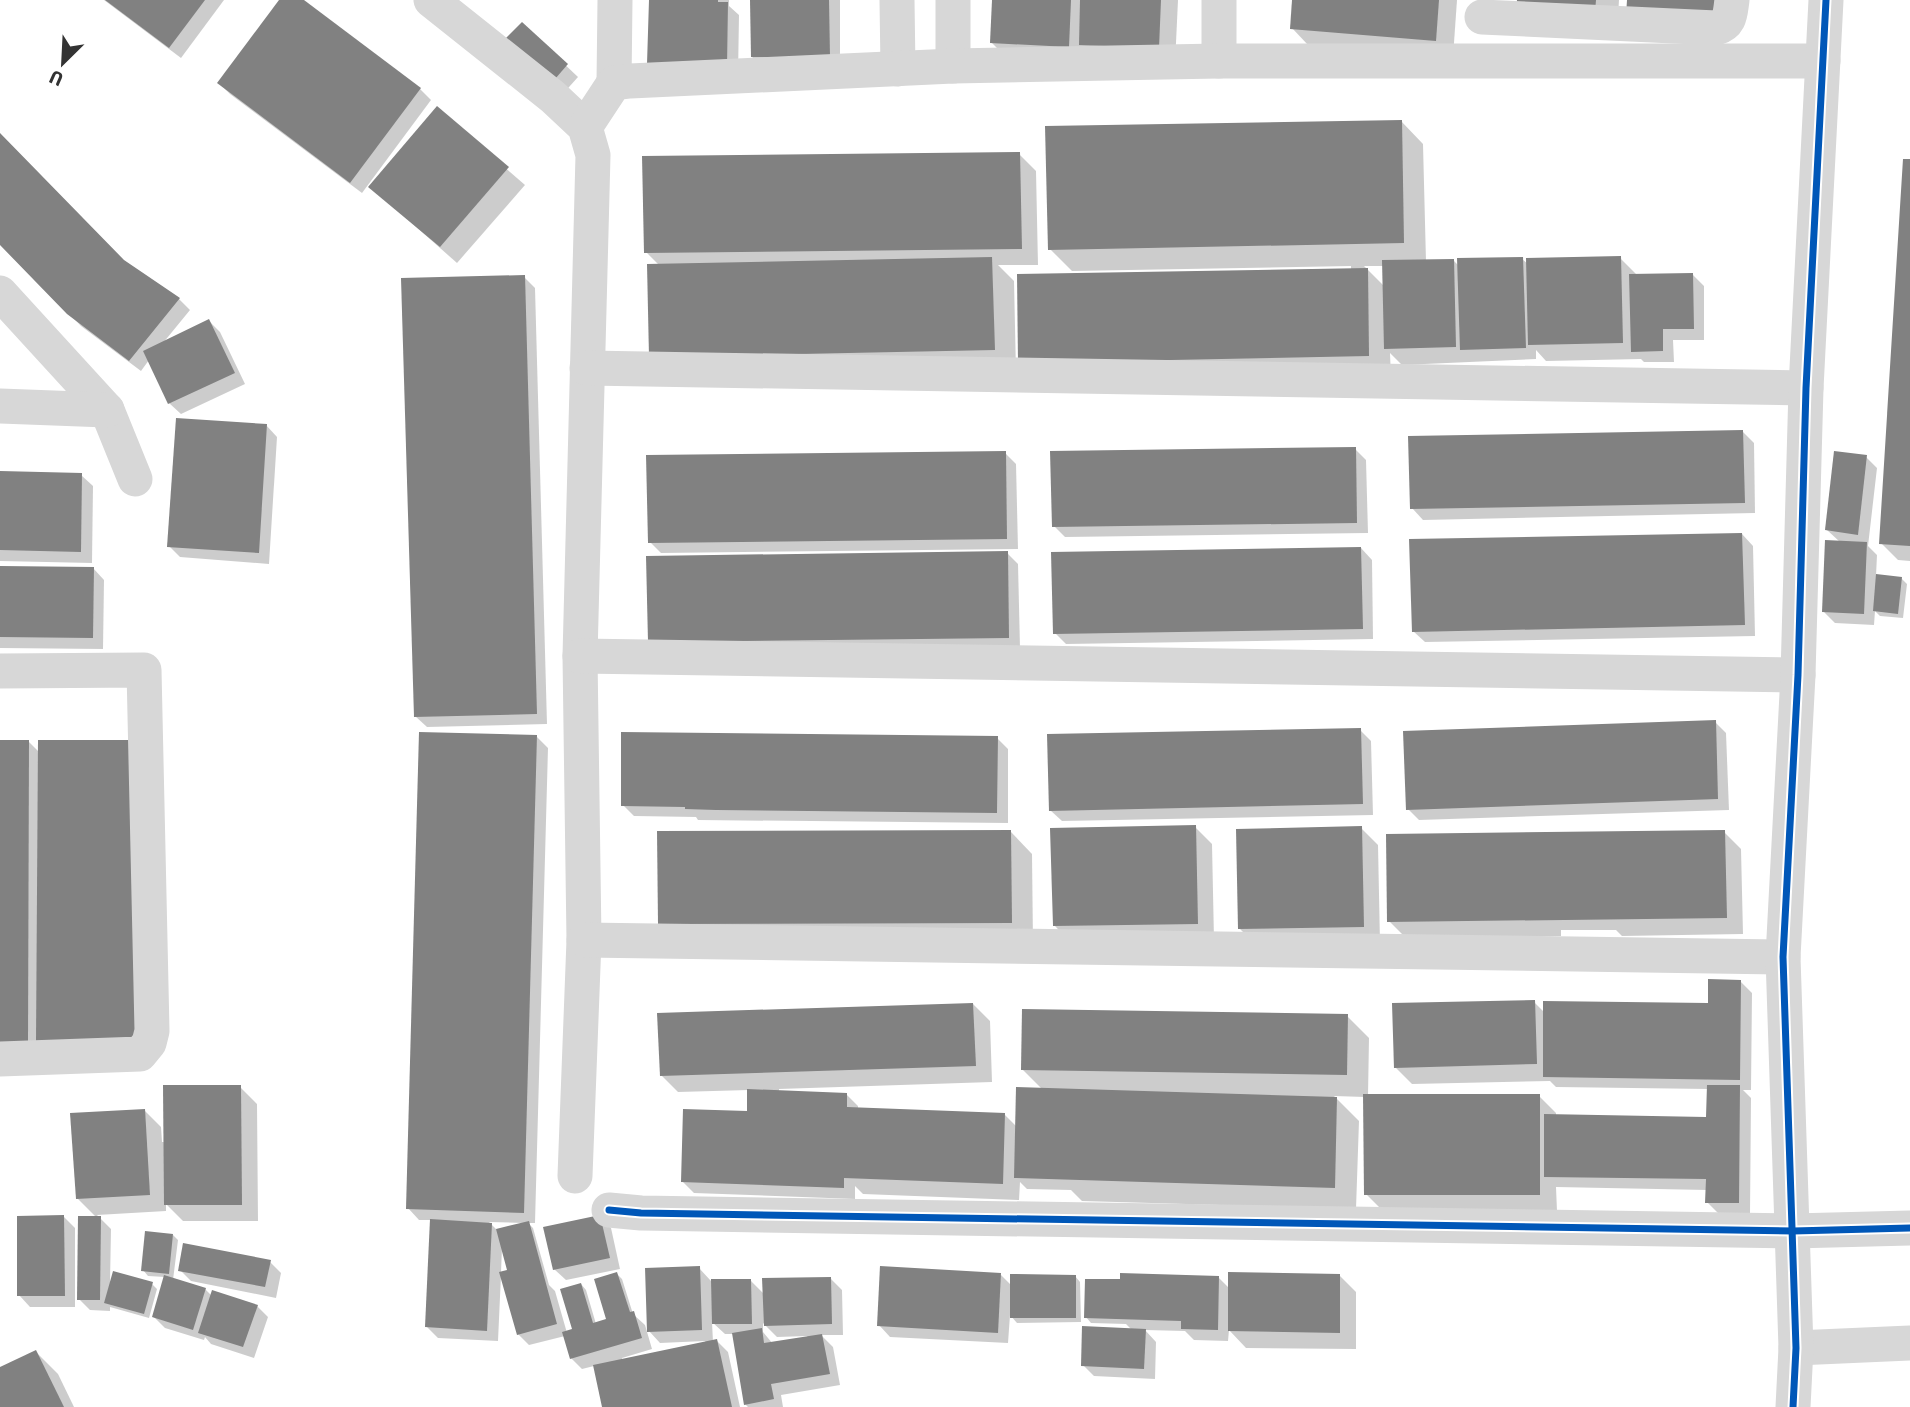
<svg xmlns="http://www.w3.org/2000/svg" width="1910" height="1407" font-family="Signika,sans-serif">
	<style>
		.shadow { fill: #0003; fill-rule: evenodd }
		.building { fill: #818181 }
		.lines { fill: none; stroke-linecap: round; stroke-linejoin: round }
		.street { stroke: #d7d7d7; stroke-width: 35 }
		.cycleway-casing { stroke: #fff; stroke-width: 11 }
		.cycleway { stroke: #0057b8; stroke-width: 7 }
	</style>
	<rect width="100%" height="100%" fill="#fff"/>
	<g class="shadow">
		<path d="M104,0H224L181,58Z"/>
		<path d="M281,0H301L420,89L431,100L362,193L230,94L219,83Z"/>
		<path d="M650,0H729V6L739,15L738,76Z"/>
		<path d="M752,0H840V68H764L752,57Z"/>
		<path d="M993,0H1178L1175,64L1009,60L992,43Z"/>
		<path d="M1294,0H1457L1453,57L1308,45L1292,28Z"/>
		<path d="M1519,0H1619L1617,33Z"/>
		<path d="M522,24L578,77L561,96Z"/>
		<path d="M438,109L525,185L457,263L371,187Z"/>
		<path d="M1401,121L1423,144L1426,261H1454L1459,266L1522,259L1528,264L1620,258L1638,276L1693,275L1704,286V340H1673L1674,362H1644L1641,359L1546,361L1536,350V359L1402,365L1390,353L1391,378L1042,384L1351,270V266L1072,271L1050,249ZM1364,266H1384V286Z"/>
		<path d="M0,135L124,262L179,299L190,310L163,343L209,321L220,332L245,384L181,414L169,403L149,360L141,371L81,326L0,243Z"/>
		<path d="M1019,154L1036,171L1038,265H998L1014,281L1016,372L673,378L659,265L646,252Z"/>
		<path d="M1910,161V561L1898,560L1881,543Z"/>
		<path d="M524,277L535,288L547,724L427,727L415,716Z"/>
		<path d="M266,425L277,437L269,564L180,557L169,546Z"/>
		<path d="M1743,432L1754,443L1755,513L1423,520L1412,508Z"/>
		<path d="M1355,449L1366,460L1368,533L1065,537L1054,526Z"/>
		<path d="M1005,453L1016,464L1018,549L661,553L650,542Z"/>
		<path d="M1866,457L1877,468L1868,546L1877,555L1876,576L1901,578L1907,584L1903,618L1880,616L1875,611L1874,625L1835,623L1824,612L1840,542L1827,530Z"/>
		<path d="M0,473L81,475L93,486L92,563L0,561Z"/>
		<path d="M1742,534L1753,546L1755,636L1425,642L1413,631Z"/>
		<path d="M1361,548L1372,560L1373,639L1066,644L1055,633Z"/>
		<path d="M1007,553L1018,564L1020,648L661,653Z"/>
		<path d="M0,567L93,568L104,580L103,649L0,648Z"/>
		<path d="M1715,722L1726,733L1729,810L1419,820L1408,809Z"/>
		<path d="M1360,730L1371,741L1373,815L1062,821L1050,810Z"/>
		<path d="M537,737L548,748L535,1223H528L533,1228L549,1285L555,1291L567,1333L576,1330L581,1284L586,1290L596,1324L610,1320L617,1274L622,1279L633,1314L645,1325L652,1349L622,1358V1360L706,1343L705,1341L660,1343L649,1331L699,1268L711,1281H751L764,1294L830,1278L842,1290L843,1335H821L833,1347L840,1385L781,1395L783,1407H748L745,1404L734,1334H725L712,1322L713,1342L717,1341L728,1352L740,1407H603L594,1366L582,1369L571,1358L565,1336L529,1345L518,1334L501,1275L498,1341L438,1338L427,1327L432,1220H419L408,1208ZM489,1222L524,1223L498,1231ZM502,1247L510,1271L501,1273ZM763,1323L777,1337L807,1336L808,1338L773,1344L763,1332Z"/>
		<path d="M997,738L1008,749V823L698,820L696,817L634,816L623,805Z"/>
		<path d="M0,741L29,742L40,753L49,1053H0Z"/>
		<path d="M1195,827L1212,844L1214,940L1071,943L1055,926Z"/>
		<path d="M1361,828L1378,845L1380,943L1256,945L1240,929Z"/>
		<path d="M1010,831L1032,854L1033,944L660,924Z"/>
		<path d="M1724,832L1741,849L1743,934L1622,936L1616,930H1561V936L1406,938L1389,921Z"/>
		<path d="M1740,981L1752,993L1751,1090H1743L1751,1098L1750,1214L1718,1213L1707,1202V1190L1556,1187L1557,1211H1383L1366,1194L1365,1097L1334,1096L1359,1121L1356,1209L1082,1201L1071,1190L1027,1189L1020,1182L1019,1200L863,1194L855,1186V1199L694,1193L682,1181L749,1113V1090L678,1092L661,1075L973,1004L990,1021L992,1082L779,1089V1092L846,1094L858,1106V1109L1005,1115L1017,1127L1043,1090L1022,1069L1347,1016L1369,1038L1368,1096H1539L1556,1113V1116L1708,1119V1089L1556,1087L1550,1081L1412,1084L1395,1067L1534,1002L1545,1013L1709,1005Z"/>
		<path d="M240,1087L257,1104L258,1221H183L166,1204V1211L97,1215L111,1229L110,1283L152,1284L157,1289L149,1318L110,1307V1311L90,1310L79,1299L97,1218L77,1198L144,1110L161,1127L162,1142H165Z"/>
		<path d="M64,1217L75,1228V1307H30L19,1295Z"/>
		<path d="M600,1217L611,1228L620,1269L566,1280L554,1269Z"/>
		<path d="M173,1235L178,1240L173,1280L205,1289L212,1296L257,1306L268,1317L254,1358L211,1344L205,1337L204,1340L165,1328L154,1317L165,1277L148,1276L143,1270Z"/>
		<path d="M270,1262L281,1273L276,1298L191,1281L180,1270Z"/>
		<path d="M1001,1275L1012,1286L1075,1276L1080,1282L1081,1322L1017,1323L1010,1315L1008,1343L890,1337L879,1325Z"/>
		<path d="M1339,1275L1356,1292V1349L1246,1348L1229,1330L1228,1341L1194,1340L1185,1331L1145,1330L1156,1342L1155,1379L1094,1376L1083,1365L1132,1330L1126,1324L1091,1323L1086,1317L1218,1277L1230,1289Z"/>
		<path d="M36,1352L58,1374L74,1407H0V1369Z"/>
	</g>
	<g class="building">
		<path d="M105,0H205L169,48Z"/>
		<path d="M279,0H304L421,88L350,183L217,83Z"/>
		<path d="M649,0H718V2H728L727,66L647,64Z"/>
		<path d="M750,0H829L830,57H751Z"/>
		<path d="M992,0H1071L1069,47L990,43Z"/>
		<path d="M1080,0H1161L1159,48L1079,45Z"/>
		<path d="M1292,0H1439L1436,41L1290,29Z"/>
		<path d="M1517,0H1596L1595,12L1516,7Z"/>
		<path d="M1627,0H1715L1714,21L1626,15Z"/>
		<path d="M522,22L568,64L549,86L501,43Z"/>
		<path d="M437,106L509,167L440,247L368,187Z"/>
		<path d="M1402,120L1404,243L1048,250L1045,126Z"/>
		<path d="M0,133L124,260L180,298L129,361L67,314L0,245Z"/>
		<path d="M1020,152L1022,249L644,253L642,156Z"/>
		<path d="M1903,159H1910V546L1879,544Z"/>
		<path d="M1621,256L1623,343L1528,345L1526,258Z"/>
		<path d="M992,257L995,350L649,357L647,264Z"/>
		<path d="M1523,257L1526,348L1460,350L1457,258Z"/>
		<path d="M1454,259L1456,347L1384,349L1382,260Z"/>
		<path d="M1368,268L1369,356L1018,363L1017,274Z"/>
		<path d="M1693,273L1694,329H1663V351L1631,352L1629,274Z"/>
		<path d="M525,275L537,714L414,717L401,278Z"/>
		<path d="M209,319L235,373L168,404L143,351Z"/>
		<path d="M176,418L267,424L259,553L167,547Z"/>
		<path d="M1743,430L1745,503L1410,509L1408,436Z"/>
		<path d="M1356,447L1357,523L1052,527L1050,451Z"/>
		<path d="M1006,451L1007,539L648,543L646,455Z"/>
		<path d="M1834,451L1867,455L1858,535L1825,530Z"/>
		<path d="M0,471L82,473L81,552L0,550Z"/>
		<path d="M1742,533L1745,625L1412,632L1409,539Z"/>
		<path d="M1825,540L1867,542L1864,614L1822,612Z"/>
		<path d="M1361,547L1363,629L1053,634L1051,552Z"/>
		<path d="M1008,551L1009,638L648,642L646,556Z"/>
		<path d="M0,566L94,567L93,638L0,637Z"/>
		<path d="M1876,574L1902,577L1898,614L1873,611Z"/>
		<path d="M1716,720L1718,799L1406,810L1403,731Z"/>
		<path d="M1361,728L1363,804L1049,811L1047,734Z"/>
		<path d="M419,732L537,735L524,1213L406,1209Z"/>
		<path d="M621,732L998,736L997,813L716,810L685,809V807L621,806Z"/>
		<path d="M0,740H29L28,1043H0Z"/>
		<path d="M38,740H136L135,1043H36Z"/>
		<path d="M1196,825L1198,924L1053,926L1050,828Z"/>
		<path d="M1362,826L1364,927L1238,929L1236,829Z"/>
		<path d="M1011,830L1012,923L658,924L657,831Z"/>
		<path d="M1725,830L1727,918L1387,922L1386,834Z"/>
		<path d="M1708,979L1741,980L1740,1080L1543,1077V1001L1708,1003Z"/>
		<path d="M1535,1000L1537,1064L1394,1068L1392,1003Z"/>
		<path d="M973,1003L976,1066L660,1076L657,1013Z"/>
		<path d="M1022,1009L1348,1014L1347,1075L1021,1070Z"/>
		<path d="M163,1085H241L242,1205H164Z"/>
		<path d="M1707,1085H1740L1739,1203H1705L1706,1179L1544,1177V1114L1706,1117Z"/>
		<path d="M1016,1087L1337,1097L1335,1188L1014,1178Z"/>
		<path d="M747,1089L847,1093V1107L1005,1113L1003,1184L844,1178V1188L681,1182L683,1109L747,1111Z"/>
		<path d="M1363,1094H1540V1195H1364Z"/>
		<path d="M145,1109L150,1195L76,1199L70,1113Z"/>
		<path d="M64,1215L65,1296H17V1216Z"/>
		<path d="M600,1215L610,1258L553,1270L543,1227Z"/>
		<path d="M78,1216H101L100,1300H77Z"/>
		<path d="M430,1219L492,1223L487,1331L425,1327Z"/>
		<path d="M529,1221L557,1324L517,1335L499,1272L507,1270L496,1229Z"/>
		<path d="M145,1231L173,1234L169,1274L141,1271Z"/>
		<path d="M183,1243L271,1260L265,1287L178,1271Z"/>
		<path d="M700,1266L702,1330L647,1332L645,1268Z"/>
		<path d="M880,1266L1001,1273L998,1333L877,1326Z"/>
		<path d="M113,1271L153,1282L144,1314L104,1303Z"/>
		<path d="M617,1272L630,1312L634,1311L642,1338L570,1359L562,1332L572,1329L560,1289L581,1283L593,1323L606,1319L594,1279Z"/>
		<path d="M1228,1272L1340,1274V1333L1228,1331Z"/>
		<path d="M1120,1273L1219,1276L1218,1330L1181,1329V1321L1084,1318L1085,1279H1120Z"/>
		<path d="M1010,1274L1076,1275V1318H1010Z"/>
		<path d="M164,1275L206,1288L193,1330L152,1317Z"/>
		<path d="M831,1277L832,1324L764,1326L762,1278Z"/>
		<path d="M711,1279H751L752,1324H712Z"/>
		<path d="M212,1290L258,1305L243,1347L198,1333Z"/>
		<path d="M1082,1326L1146,1329L1144,1369L1081,1366Z"/>
		<path d="M762,1328L764,1343L822,1334L830,1374L771,1384L774,1399L744,1405L732,1333Z"/>
		<path d="M717,1339L732,1407H602L593,1365Z"/>
		<path d="M36,1350L64,1407H0V1367Z"/>
	</g>
	<g class="lines">
		<g class="street">
			<path d="M431,0L553,97L585,127L593,155L580,656L584,940L575,1176"/>
			<path d="M897,0L898,69"/>
			<path d="M1219,0V61"/>
			<path d="M1482,17L1716,28C1731,24 1730,13 1732,0"/>
			<path d="M953,66V0"/>
			<path d="M614,83L615,0"/>
			<path d="M585,127L614,83L630,81L953,66L1219,61H1823"/>
			<path d="M0,293L107,410L135,479"/>
			<path d="M587,368L1806,388"/>
			<path d="M0,406L107,410"/>
			<path d="M580,656L1798,675"/>
			<path d="M0,671L144,670L152,1031L149,1043L140,1054L0,1059"/>
			<path d="M584,940L1783,957"/>
			<path d="M609,1210L641,1213L1793,1231L1910,1228"/>
			<path d="M1796,1348L1910,1343"/>
			<path d="M1793,1407L1796,1348L1783,957L1798,675L1806,388L1826,0"/>
		</g>
		<g class="cycleway-casing">
			<g id="cycleway">
				<path d="M609,1210L641,1213L1793,1231L1910,1228"/>
				<path d="M1793,1407L1796,1348L1783,957L1798,675L1806,388L1826,0"/>
			</g>
		</g>
		<use href="#cycleway" class="cycleway"/>
	</g>
	<g transform="translate(63 63) rotate(204)" stroke="#ffffff" stroke-width="5" paint-order="stroke">
	<path d="M0-5L12 26L0 18L-12 26Z" fill="#333333"/>
	<text y="-10" font-size="19" font-weight="bold" text-anchor="middle" fill="#333333">U</text>
	</g>
</svg>
